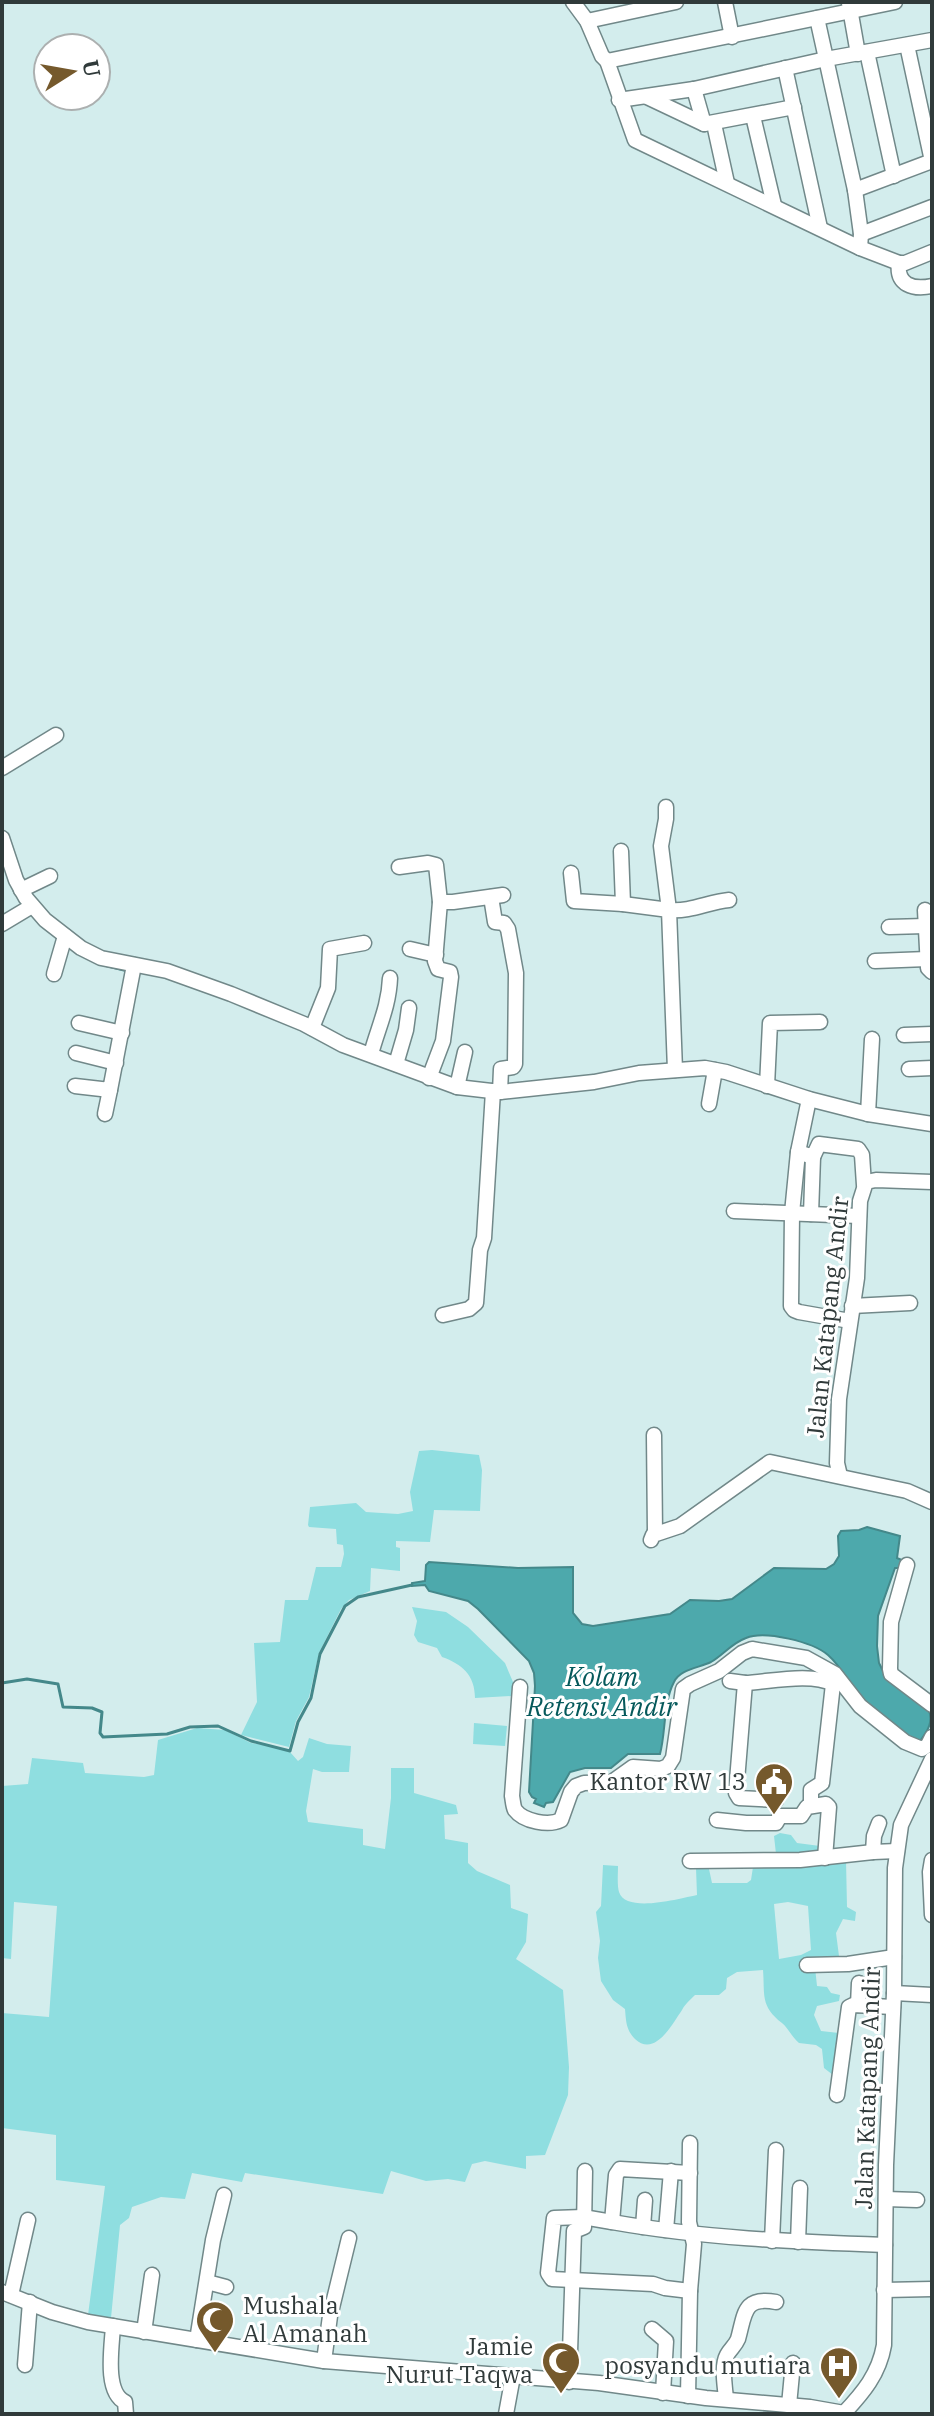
<svg xmlns="http://www.w3.org/2000/svg" width="934" height="2416" font-family="'IBM Plex Serif',serif">
	<style>
		.green { fill: #8fdee0; fill-rule: evenodd }
		.water { fill: #4da9ac; stroke: #44888a; stroke-width: 2 }
		.lines { fill: none; stroke-linecap: round; stroke-linejoin: round }
		.stream { stroke: #44888a; stroke-width: 3 }
		.minor-casing { stroke: #718889; stroke-width: 17 }
		.minor { stroke: #fff; stroke-width: 14 }
		.labels { text-anchor: middle; stroke-width: 6; stroke-linejoin: round; paint-order: stroke }
		.street-label { font-size: 24px; fill: #303a3a; stroke: #fff }
		.poi-label { font-size: 24px; fill: #303a3a; stroke: #fff; text-anchor: end }
		.water-label { font-size: 26px; font-style: italic; fill: #05595b; stroke: #fff }
	</style>
	<rect width="100%" height="100%" fill="#d3eded"/>
	<g class="green">
		<path d="M432,1450L479,1455L482,1470L480,1511L434,1510L430,1542L396,1541V1547L400,1548V1571L371,1568L370,1591L349,1600L341,1609L319,1653L309,1697L296,1721L289,1747L241,1735L257,1702L254,1643L280,1642L285,1600H308L316,1567H341L344,1554L343,1545L337,1544L336,1529L309,1527L308,1525L310,1507L356,1503L366,1512L398,1514L413,1511L410,1492L419,1451Z"/>
		<path d="M412,1607L446,1612L468,1627L505,1663L513,1682L512,1696L475,1698C475,1675 462,1664 442,1657L437,1648L418,1642L414,1635L417,1621Z"/>
		<path d="M474,1723L507,1726L505,1746L473,1744Z"/>
		<path d="M197,1728L225,1730L251,1743L270,1746L290,1752L298,1761L303,1757L309,1738L327,1744L351,1746L349,1772H322L313,1769L306,1811L308,1822L363,1829V1845L385,1849L391,1798V1768H414V1793L456,1805L458,1814L444,1815L445,1839L468,1843V1863L477,1871L510,1885L511,1908L528,1914L526,1942L516,1959L563,1990L569,2067L568,2095L545,2155L526,2156V2169L485,2161L472,2164L465,2182L448,2179L426,2181L391,2171L383,2194L245,2173L242,2182L192,2173L185,2199L161,2197L132,2207L129,2218L120,2225L111,2318L88,2315L105,2186L56,2180V2135L2,2128V2013L49,2017L57,1906L14,1902L11,1959L2,1958V1786L28,1784L32,1758L83,1763L85,1773L144,1777L154,1775L158,1740Z"/>
		<path d="M780,1833L791,1835L797,1843L820,1846L846,1860L847,1907L856,1912L855,1921L843,1919L836,1933L839,1956L814,1958L817,1986L827,1987L831,1993L840,1995L839,2001L817,2006L814,2015L821,2031L839,2033L836,2070L833,2075L824,2068L822,2049L816,2045L799,2043C792,2037 788,2028 782,2023C760,2006 765,1995 763,1970L737,1972L727,1978L726,1989L719,1995H695C691,1999 685,2004 682,2010C673,2023 655,2058 635,2039C626,2030 626,2021 625,2009L613,2000L601,1981L598,1958L600,1941L596,1912L601,1906L603,1865L618,1866C618,1874 617,1885 619,1892C626,1914 681,1898 697,1895L696,1868L709,1869L712,1883H747L751,1880L753,1867L777,1863L774,1836ZM788,1902L808,1906L811,1950L801,1955L779,1959L774,1904Z"/>
	</g>
	<path class="water" d="M867,1527L900,1536L897,1558L902,1560L900,1568H895L878,1616L877,1646L879,1663L884,1673L928,1708C934,1721 928,1731 920,1741C902,1737 873,1713 861,1699C850,1685 842,1667 828,1655C813,1642 765,1630 746,1638C732,1643 723,1655 711,1662C699,1668 680,1669 674,1682C663,1703 666,1732 660,1754H628L611,1768H585L570,1772L553,1802L546,1803L544,1807L534,1803L536,1799L532,1797L529,1792L535,1686L534,1673L529,1661L478,1609L468,1601L429,1591L425,1585L412,1586V1583L425,1581L426,1565L429,1562L518,1568L573,1567V1613L582,1624L593,1626L670,1614L690,1600L719,1601L732,1599L774,1568L826,1569L834,1564L839,1556L838,1536L841,1531L859,1530Z"/>
	<g class="lines">
		<g class="stream">
			<path d="M104,965L128,971"/>
			<path d="M2,1683L27,1679L58,1684L63,1707L92,1708L102,1712L100,1733L103,1737L167,1734L190,1727L218,1726L251,1741L290,1751L298,1722L311,1698L320,1654L345,1606L358,1597L412,1585"/>
		</g>
		<g class="minor-casing">
			<g id="minor">
				<path d="M573,2L587,21L602,56L607,61L635,140L860,248L899,263H905L932,252"/>
				<path d="M725,2L732,37"/>
				<path d="M849,3L858,54"/>
				<path d="M817,18L855,190L861,234L860,248"/>
				<path d="M587,21L676,2"/>
				<path d="M867,52L894,176"/>
				<path d="M607,61L895,2"/>
				<path d="M785,68L820,228"/>
				<path d="M694,89L704,124"/>
				<path d="M647,97L704,124L794,107"/>
				<path d="M619,100L694,89L826,59L932,40"/>
				<path d="M753,116L774,205"/>
				<path d="M714,124L727,183"/>
				<path d="M855,190L932,161L907,45"/>
				<path d="M861,234L932,207"/>
				<path d="M899,263C896,285 913,290 932,286"/>
				<path d="M2,768L56,735"/>
				<path d="M666,807V819L661,846L669,910C691,912 708,902 729,900"/>
				<path d="M2,838L16,880L26,898L45,920L81,948L101,958L167,971L231,994L304,1024L343,1045L457,1087L500,1092L594,1082L639,1073L705,1068L726,1072L809,1099L868,1114L932,1124"/>
				<path d="M621,851L623,904"/>
				<path d="M399,867L428,863L436,865L440,902"/>
				<path d="M571,873L574,901L623,904L669,910L675,1070"/>
				<path d="M21,890L50,876"/>
				<path d="M491,897L495,922L504,923L508,929L516,973L515,1064L513,1067L501,1069L500,1092"/>
				<path d="M925,910L928,968L932,972"/>
				<path d="M2,924L32,906"/>
				<path d="M889,927L925,926"/>
				<path d="M410,949L436,955"/>
				<path d="M875,961L927,959"/>
				<path d="M54,974L65,936"/>
				<path d="M79,1023L122,1033"/>
				<path d="M312,1028L328,988L330,949L364,943"/>
				<path d="M904,1035L932,1034"/>
				<path d="M76,1053L116,1063"/>
				<path d="M371,1054C378,1028 389,1006 390,978"/>
				<path d="M396,1064L406,1030L409,1008"/>
				<path d="M909,1069L932,1068"/>
				<path d="M429,1078L443,1041L451,977L450,972L438,969L435,961L440,902H453L503,895"/>
				<path d="M75,1086L110,1090L134,965"/>
				<path d="M767,1086L770,1023L820,1022"/>
				<path d="M457,1087L465,1052"/>
				<path d="M809,1099L798,1152L792,1213L791,1306L794,1310L799,1312L850,1321"/>
				<path d="M709,1104L715,1070"/>
				<path d="M105,1114L110,1090"/>
				<path d="M868,1114L872,1039"/>
				<path d="M798,1152L813,1157L819,1144L858,1149L862,1155L864,1185"/>
				<path d="M734,1211L859,1216"/>
				<path d="M811,1214L813,1157"/>
				<path d="M852,1306L910,1303"/>
				<path d="M443,1315L469,1309L476,1303L480,1250L484,1238L493,1091"/>
				<path d="M654,1435L655,1533"/>
				<path d="M840,1476L837,1463L839,1399L857,1278L860,1201L866,1182L876,1180L932,1182"/>
				<path d="M651,1540L653,1535L680,1526L770,1462L907,1491L932,1502"/>
				<path d="M907,1565L891,1622L890,1669L891,1674L932,1705"/>
				<path d="M730,1681L745,1683L736,1793L739,1798L776,1800"/>
				<path d="M745,1683C768,1682 812,1672 833,1684L822,1783L811,1790V1805"/>
				<path d="M520,1687L512,1796C513,1801 513,1806 515,1810C524,1822 549,1826 561,1820L571,1792L576,1786L584,1783L612,1782L633,1767L661,1769L668,1766L673,1758L683,1689L690,1684L719,1671L742,1653L752,1649L806,1658L835,1674L860,1706L905,1742L922,1749L928,1745L932,1737"/>
				<path d="M717,1820L746,1823H776L780,1816H801L807,1807L826,1804L829,1807L825,1858"/>
				<path d="M879,1823L874,1836L873,1852L897,1851"/>
				<path d="M932,1860L930,1872L932,1915"/>
				<path d="M690,1861L800,1860L873,1852"/>
				<path d="M807,1965L848,1964L894,1957"/>
				<path d="M894,1993L932,1995"/>
				<path d="M858,2005L859,1983"/>
				<path d="M837,2095L849,2007L853,2005L893,2007"/>
				<path d="M690,2173L620,2169L616,2175L612,2222L583,2217L554,2218L548,2273L552,2279L653,2284L665,2288L690,2291"/>
				<path d="M886,2199L917,2200"/>
				<path d="M612,2222C702,2238 794,2242 885,2245"/>
				<path d="M643,2227L645,2200"/>
				<path d="M666,2230L671,2171"/>
				<path d="M772,2241L776,2150"/>
				<path d="M798,2242L800,2188"/>
				<path d="M207,2282L226,2287"/>
				<path d="M884,2290L932,2289"/>
				<path d="M2,2292L52,2312L88,2322L324,2361L599,2383L706,2398L810,2407L844,2413"/>
				<path d="M11,2295L28,2220"/>
				<path d="M113,2326C112,2346 104,2392 125,2402L126,2414"/>
				<path d="M652,2329L666,2341L663,2393"/>
				<path d="M144,2332L152,2275"/>
				<path d="M197,2340L213,2240L224,2195"/>
				<path d="M324,2361L330,2316L349,2238"/>
				<path d="M25,2365L30,2302"/>
				<path d="M569,2382L574,2231L584,2227L585,2171"/>
				<path d="M688,2396L690,2291L694,2244L689,2222L690,2143"/>
				<path d="M726,2399C725,2386 721,2366 727,2355C731,2348 735,2346 738,2339C745,2314 743,2296 776,2302"/>
				<path d="M789,2405L793,2363"/>
				<path d="M506,2414L513,2376"/>
				<path d="M843,2414C863,2393 879,2374 884,2345L886,2165L894,1993L895,1868L901,1825L932,1759"/>
			</g>
		</g>
		<use href="#minor" class="minor"/>
	</g>
	<defs>
		<g id="civic-pin" transform="scale(2)"><path d="M0 17L-7.5 6A9.5 9.5 0 1 1 7.5 6Z" fill="#75592c" stroke="#fff"/><path d="M-.6-6.5H3V-4.5H.6V-3L4-1V1h2V6H-6V1h2V-1L-.6-3ZM-1.2 2.5V6h2.4V2.5Z" fill="#fff"/></g>
		<g id="mosque-pin" transform="scale(2)"><path d="M0 17L-7.5 6A9.5 9.5 0 1 1 7.5 6Z" fill="#75592c" stroke="#fff"/><path d="M3.5-4.9A6 6 0 1 0 3.5 4.9A5 5 0 1 1 3.5-4.9Z" fill="#fff"/></g>
		<g id="hospital-pin" transform="scale(2)"><path d="M0 17L-7.5 6A9.5 9.5 0 1 1 7.5 6Z" fill="#75592c" stroke="#fff"/><path d="M-5-5h3v3.5h4V-5h3V5h-3V1.5h-4V5h-3Z" fill="#fff"/></g>
	</defs>
	<g fill-rule="evenodd">
		<use href="#civic-pin" x="774" y="1782"/>
		<use href="#mosque-pin" x="215" y="2320"/>
		<use href="#mosque-pin" x="561" y="2361"/>
		<use href="#hospital-pin" x="839" y="2366"/>
	</g>
	<g class="labels">
		<g class="street-label">
			<text transform="translate(828 1317) rotate(-84)" y="8">Jalan Katapang Andir</text>
			<text transform="translate(868 2088) rotate(-88)" y="8">Jalan Katapang Andir</text>
		</g>
		<g class="poi-label">
			<text x="746" y="1790">Kantor RW 13</text>
			<text x="243" y="2314" text-anchor="start">Mushala<tspan x="243" dy="28">Al Amanah</tspan></text>
			<text x="533" y="2355">Jamie<tspan x="533" dy="28">Nurut Taqwa</tspan></text>
			<text x="811" y="2374">posyandu mutiara</text>
		</g>
		<g class="water-label">
			<text x="602" y="1686">Kolam<tspan x="602" dy="30">Retensi Andir</tspan></text>
		</g>
	</g>
	<rect width="934" height="2416" fill="none" stroke="#303a3a" stroke-width="8"/>
	<g transform="translate(72 72) rotate(79)"><circle r="38" fill="#ffffff" stroke="#acb0b0" stroke-width="2"/>
	<path d="M0-6L14 30L0 20L-14 30Z" fill="#75592c"/>
	<text y="-12" font-size="22" font-weight="bold" text-anchor="middle" fill="#303a3a">U</text>
	</g>
</svg>
